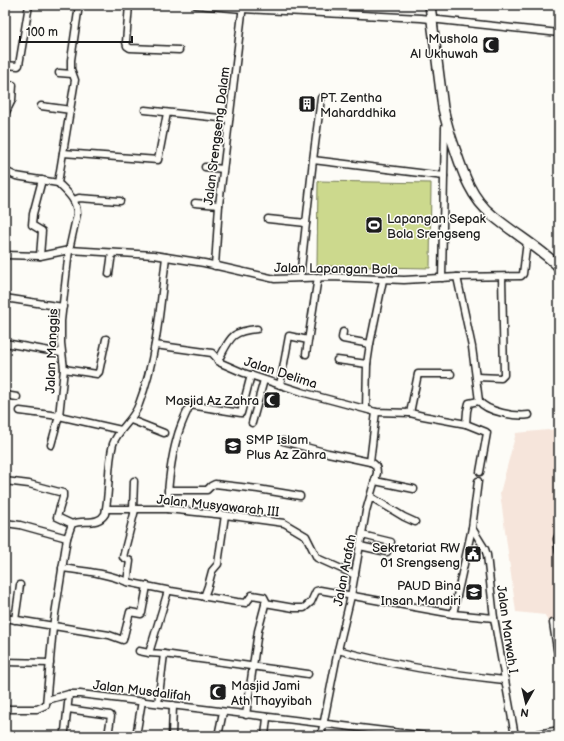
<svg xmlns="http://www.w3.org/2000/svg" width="564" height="741" font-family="'Balsamiq Sans',sans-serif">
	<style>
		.built { fill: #f6e5db }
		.pitch { fill: #ccd98d; stroke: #747a54 }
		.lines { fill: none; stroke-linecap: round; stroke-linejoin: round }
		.street-casing { stroke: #1c1c1c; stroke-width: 9 }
		.secondary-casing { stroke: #1c1c1c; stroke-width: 12 }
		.street { stroke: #fdfcf7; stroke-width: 6 }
		.secondary { stroke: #fdfcf7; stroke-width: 9 }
		.labels { text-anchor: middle; stroke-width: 3; stroke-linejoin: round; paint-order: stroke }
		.poi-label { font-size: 13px; fill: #1c1c1c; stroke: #fdfcf7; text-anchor: end }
		.street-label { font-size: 13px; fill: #1c1c1c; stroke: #fdfcf7 }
	</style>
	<rect width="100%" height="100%" fill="#fdfcf7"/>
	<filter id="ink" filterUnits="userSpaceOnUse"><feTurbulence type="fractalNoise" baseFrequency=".025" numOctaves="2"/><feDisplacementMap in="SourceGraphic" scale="8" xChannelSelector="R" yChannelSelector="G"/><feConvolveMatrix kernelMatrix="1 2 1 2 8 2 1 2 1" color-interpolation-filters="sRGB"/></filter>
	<g filter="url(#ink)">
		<path class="built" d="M559,429V644H557L545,615L516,612L500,493L516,433Z"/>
		<path class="pitch" d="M318,181L431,183L430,268L317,266Z"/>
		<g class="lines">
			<g class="street-casing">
				<g id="street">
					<path d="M129,5L126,42L127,46L130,48L179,50"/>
					<path d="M196,5L243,9L421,18L559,33"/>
					<path d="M5,65L18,66L19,65L29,5"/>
					<path d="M59,73L72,74"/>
					<path d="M41,106L71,110"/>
					<path d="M145,110L229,119"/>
					<path d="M5,114L12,100L13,85"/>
					<path d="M63,153L158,160L167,113"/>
					<path d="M313,160L444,176"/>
					<path d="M205,167L223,169"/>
					<path d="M5,171L16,176L58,183"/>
					<path d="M74,200L79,198L120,201"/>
					<path d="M195,203L219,205"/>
					<path d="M268,219L306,223"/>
					<path d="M5,255L40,256L69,250L154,255L204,263L275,279L331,277L404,280L457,277L521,276L523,274L527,241"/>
					<path d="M40,256L42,231L32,225L33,214L42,180"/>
					<path d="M215,266L219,205L243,5"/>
					<path d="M109,274L112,253"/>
					<path d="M457,277L472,347L479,401C487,412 516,417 529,415"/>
					<path d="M300,278L313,160L321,98"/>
					<path d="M442,278L445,127"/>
					<path d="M5,298L63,307"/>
					<path d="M343,332L342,338L343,339L370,344"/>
					<path d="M5,343L61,353"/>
					<path d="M155,345L212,353L221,363L244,373L305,393L376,412L410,413L423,416L466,424L486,432L487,433L480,472"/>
					<path d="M306,354L318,277"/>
					<path d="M337,360L367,364"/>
					<path d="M218,361C230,339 230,331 257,329"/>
					<path d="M64,369L97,374L99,372L106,339"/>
					<path d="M477,377L501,378L504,375L502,277"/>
					<path d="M280,385L289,336L308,340"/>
					<path d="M5,395L17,397"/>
					<path d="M366,409L367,364L370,344L383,280"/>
					<path d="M20,411L59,416L121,430"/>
					<path d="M410,413L418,374H451"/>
					<path d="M131,420L164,433"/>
					<path d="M252,423L264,380"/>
					<path d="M466,424L467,411L469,403L479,401"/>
					<path d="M283,441L328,453L370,462"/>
					<path d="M51,445L59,416L64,369L61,343V321L69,250L77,214C77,200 67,192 58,183L75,80L71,69V60L79,5"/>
					<path d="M5,481L29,484L63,493V497L57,517L72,524"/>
					<path d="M375,481L414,489"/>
					<path d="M168,490H207L211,486L215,484L258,489L300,496"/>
					<path d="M371,497L404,517L415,522"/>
					<path d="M106,509H167L225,515L284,523L306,536L317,558L355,575"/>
					<path d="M167,509C168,487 171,459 177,438C180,426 185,416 190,405L241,413L251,375"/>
					<path d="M133,510L134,481"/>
					<path d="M5,523L20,525L67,538"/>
					<path d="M472,528L485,549L487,555L494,618L515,736"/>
					<path d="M559,534L557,539L559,552"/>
					<path d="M362,535L391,542"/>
					<path d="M360,546L387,552"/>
					<path d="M62,568C83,571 107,573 127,582L171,591L237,602L246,603L252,595L264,597L266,601L258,631L246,715"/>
					<path d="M127,582L130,561L123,557L135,510"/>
					<path d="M168,591L149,653L164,654L308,674"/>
					<path d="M204,597L208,586L212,571L218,564L225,515"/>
					<path d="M265,603L294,608H304L311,602L316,591L320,590L453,614L494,618"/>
					<path d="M453,614L472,528L478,481"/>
					<path d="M5,618L109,635L123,640L130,612L141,614L142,613L147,586"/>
					<path d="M15,620L20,585"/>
					<path d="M553,623L559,662"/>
					<path d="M338,650C392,665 448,674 504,680"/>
					<path d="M139,651L149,653"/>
					<path d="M5,662L50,663"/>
					<path d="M47,700L69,694H80L426,736"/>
					<path d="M158,703L164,654"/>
					<path d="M5,709H37L46,705L53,627L67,538L72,524C83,519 98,526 105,514C110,491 107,467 113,444C118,429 134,420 139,404C157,357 160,307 166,257"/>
					<path d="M68,709L110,715L111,716L108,736"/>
					<path d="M65,731L69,694"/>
					<path d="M136,736L142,701"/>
					<path d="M172,736L173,705"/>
					<path d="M218,736L223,712"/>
					<path d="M265,736L267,718"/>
					<path d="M321,736L338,650L351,596L366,511L377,473C377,467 376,464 370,462L376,412"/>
					<path d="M528,736L559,730"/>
				</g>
			</g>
			<g class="secondary-casing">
				<path id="secondary" d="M430,5L443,108C446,122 450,135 455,149C463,173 471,198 492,215C513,233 539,247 559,267"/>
			</g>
			<use href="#street" class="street"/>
			<use href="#secondary" class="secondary"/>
		</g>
	</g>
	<defs>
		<g id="mosque-square" transform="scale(0.9)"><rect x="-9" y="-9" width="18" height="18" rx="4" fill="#1c1c1c" stroke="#fdfcf7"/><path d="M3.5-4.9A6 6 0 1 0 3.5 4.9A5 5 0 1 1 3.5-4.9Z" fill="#fff"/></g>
		<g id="building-square" transform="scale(0.9)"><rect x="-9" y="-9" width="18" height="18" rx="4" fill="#1c1c1c" stroke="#fdfcf7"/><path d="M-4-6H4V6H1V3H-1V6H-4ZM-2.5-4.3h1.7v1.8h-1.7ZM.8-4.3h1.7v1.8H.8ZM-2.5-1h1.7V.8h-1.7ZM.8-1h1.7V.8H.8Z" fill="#fff"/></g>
		<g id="stadium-square" transform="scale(0.9)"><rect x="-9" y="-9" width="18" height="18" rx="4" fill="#1c1c1c" stroke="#fdfcf7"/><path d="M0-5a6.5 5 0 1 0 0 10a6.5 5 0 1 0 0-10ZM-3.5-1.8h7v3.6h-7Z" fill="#fff"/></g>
		<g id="school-square" transform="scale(0.9)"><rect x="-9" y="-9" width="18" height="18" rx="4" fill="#1c1c1c" stroke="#fdfcf7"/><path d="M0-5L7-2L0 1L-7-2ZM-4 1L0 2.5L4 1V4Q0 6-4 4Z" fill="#fff"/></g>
		<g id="civic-square" transform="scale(0.9)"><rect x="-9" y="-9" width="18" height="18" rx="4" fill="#1c1c1c" stroke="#fdfcf7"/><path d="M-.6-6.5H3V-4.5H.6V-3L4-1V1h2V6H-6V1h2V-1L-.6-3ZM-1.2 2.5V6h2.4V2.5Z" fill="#fff"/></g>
	</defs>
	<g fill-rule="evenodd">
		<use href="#mosque-square" x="491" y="45"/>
		<use href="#building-square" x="307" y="104"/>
		<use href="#stadium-square" x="374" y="225"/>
		<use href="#mosque-square" x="272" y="400"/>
		<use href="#school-square" x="233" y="446"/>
		<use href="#civic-square" x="473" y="554"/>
		<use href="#school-square" x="474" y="592"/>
		<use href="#mosque-square" x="218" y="692"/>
	</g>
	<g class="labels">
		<g class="poi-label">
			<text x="478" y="43">Mushola<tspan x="478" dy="15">Al Ukhuwah</tspan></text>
			<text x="320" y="102" text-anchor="start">PT. Zentha<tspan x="320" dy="15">Maharddhika</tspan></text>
			<text x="387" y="223" text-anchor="start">Lapangan Sepak<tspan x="387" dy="15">Bola Srengseng</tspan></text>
			<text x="259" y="405">Masjid Az Zahra</text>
			<text x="246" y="444" text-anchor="start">SMP Islam<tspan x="246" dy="15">Plus Az Zahra</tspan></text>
			<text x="460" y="552">Sekretariat RW<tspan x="460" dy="15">01 Srengseng</tspan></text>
			<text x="461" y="590">PAUD Bina<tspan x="461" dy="15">Insan Mandiri</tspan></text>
			<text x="231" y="690" text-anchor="start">Masjid Jami<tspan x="231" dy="15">Ath Thayyibah</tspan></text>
		</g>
		<g class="street-label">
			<text transform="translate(216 136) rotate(-83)" y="5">Jalan Srengseng Dalam</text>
			<text transform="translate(336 268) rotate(1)" y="5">Jalan Lapangan Bola</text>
			<text transform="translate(51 351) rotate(-88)" y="5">Jalan Manggis</text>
			<text transform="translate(281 372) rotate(18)" y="5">Jalan Delima</text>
			<text transform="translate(218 505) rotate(6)" y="5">Jalan Musyawarah III</text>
			<text transform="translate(344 570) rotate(-79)" y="5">Jalan Arafah</text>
			<text transform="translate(508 629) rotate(82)" y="5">Jalan Marwah I</text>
			<text transform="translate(142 690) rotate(7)" y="5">Jalan Musdalifah</text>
		</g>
	</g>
	<rect width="564" height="741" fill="none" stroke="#fdfcf7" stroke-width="20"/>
	<rect x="10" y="10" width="544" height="721" fill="none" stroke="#1c1c1c" stroke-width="1.5" filter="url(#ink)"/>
	<g transform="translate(526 703) rotate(188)" stroke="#fdfcf7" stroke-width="3" paint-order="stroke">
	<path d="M0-3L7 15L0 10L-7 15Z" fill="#1c1c1c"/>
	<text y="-6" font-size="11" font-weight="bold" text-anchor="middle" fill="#1c1c1c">N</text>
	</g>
	<path d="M20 36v6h112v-6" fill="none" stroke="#1c1c1c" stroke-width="2"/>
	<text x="26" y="36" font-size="12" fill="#1c1c1c" stroke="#fdfcf7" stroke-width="3" paint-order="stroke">100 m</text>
</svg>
